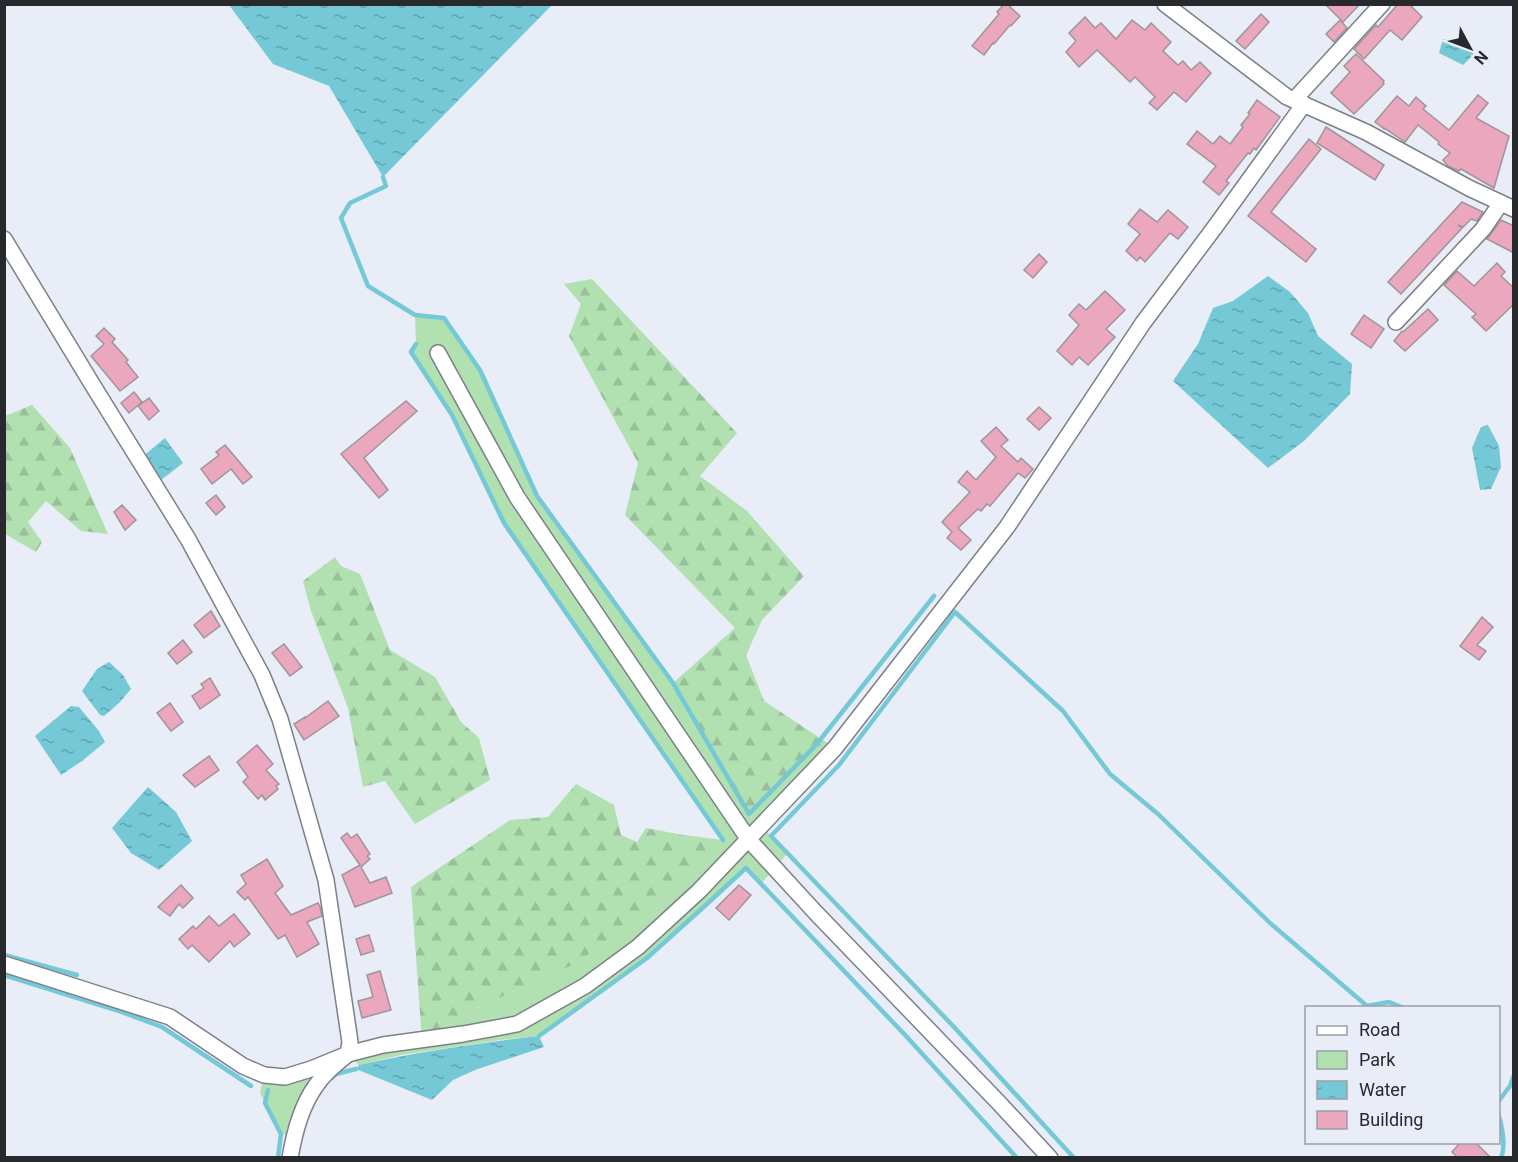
<svg xmlns="http://www.w3.org/2000/svg" width="1518" height="1162" font-family="Roboto,sans-serif">
	<style>
		.green { fill: #b1e0b1 }
		.forest { fill: url(#forest-firs) }
		.water { fill: url(#water-ripples) }
		.lines { fill: none; stroke-linecap: round; stroke-linejoin: round }
		.stream { stroke: #75c9d7; stroke-width: 4.5 }
		.building { fill: #eba7bd; stroke: #a09498; stroke-width: 1.5 }
		.minor-casing { stroke: #7c8089; stroke-width: 18 }
		.minor { stroke: #fff; stroke-width: 15 }
	</style>
	<defs>
		<pattern id="forest-firs" width="22" height="20" patternUnits="userSpaceOnUse" patternTransform="scale(1.5)"><rect width="22" height="20" fill="#b1e0b1"/><path d="M5 1l3.5 6h-7zM16 11l3.5 6h-7z" fill="#98c099"/></pattern>
		<pattern id="water-ripples" width="26" height="14" patternUnits="userSpaceOnUse" patternTransform="scale(1.5)"><rect width="26" height="14" fill="#75c9d7"/><path d="M2 4q2-2 4 0t4 0M15 11q2-2 4 0t4 0" fill="none" stroke="#60a3af"/></pattern>
	</defs>
	<rect width="100%" height="100%" fill="#e8edf7"/>
	<path class="green" d="M415,315L444,318L480,370L537,496L673,683L749,814L762,826L787,854L761,884L745,868L708,903L647,958L539,1036L500,1040L401,1055L359,1065L348,1054C336,1064 323,1074 314,1087C304,1102 300,1120 294,1136L281,1134L260,1093L264,1075L285,1077L311,1069L348,1054L383,1045L422,1040L483,1005L575,964L702,872L722,840L504,523L452,415L411,352L416,344Z"/>
	<g class="forest">
		<path d="M592,279L737,433L700,476L747,511L804,576L762,620L746,655L764,701L835,748L762,826L749,814L673,683L735,628L625,515L638,463L569,336L581,304L564,284Z"/>
		<path d="M32,405L70,448L108,534L81,531L46,501L28,522L42,542L36,552L5,534V416Z"/>
		<path d="M335,557L341,566L360,574L390,650L435,677L461,722L479,738L490,780L415,824L385,781L363,787L348,708L311,611L303,581Z"/>
		<path d="M576,784L614,805L621,835L637,842L646,828L683,835L723,840L702,872L575,964L483,1005L422,1040L411,887L510,820L548,817Z"/>
	</g>
	<g class="water">
		<path d="M229,5H552L383,177L329,86L273,64Z"/>
		<path d="M1443,39L1462,42L1474,54L1463,65L1439,53Z"/>
		<path d="M1268,276L1290,292L1308,313L1318,336L1352,364L1350,394L1304,441L1268,468L1173,381L1198,344L1213,308L1233,301Z"/>
		<path d="M1488,425L1499,446L1501,467L1491,489L1480,490L1472,448L1481,427Z"/>
		<path d="M165,438L183,463L160,481L142,457Z"/>
		<path d="M109,662L123,675L131,689L119,703L104,716L100,715L82,691L97,669Z"/>
		<path d="M71,706L79,707L99,731L105,742L82,761L61,775L35,736Z"/>
		<path d="M148,787L176,812L192,841L159,870L131,853L112,828Z"/>
		<path d="M539,1036L544,1047L475,1070L453,1080L432,1100L356,1069L359,1065C418,1052 479,1043 539,1036Z"/>
	</g>
	<g class="lines">
		<g class="stream">
			<path d="M383,177L386,186L350,203L341,218L368,286L415,315L444,318L480,370L537,496L673,683L749,814L816,745L934,596"/>
			<path d="M416,344L411,352L452,415L504,523L723,840"/>
			<path d="M4,955L77,975"/>
			<path d="M4,975L119,1011L162,1027L251,1086"/>
			<path d="M539,1036L647,958L708,903L746,868L906,1036L1017,1158"/>
			<path d="M332,1078L336,1074L356,1069"/>
			<path d="M268,1090L265,1103L281,1134L278,1158"/>
			<path d="M1498,1102L1510,1086L1514,1075"/>
			<path d="M1498,1113C1502,1126 1506,1145 1501,1158"/>
			<path d="M1074,1158L954,1027L771,836L839,765L955,612L1063,711L1110,774L1158,814L1270,923L1367,1006L1389,1002L1404,1008"/>
		</g>
	</g>
	<g class="building">
		<path d="M1004,4H1007L1020,16L1011,26L1010,25L994,44L993,43L984,55L972,46L999,14L997,12Z"/>
		<path d="M1325,4H1360L1343,22Z"/>
		<path d="M1398,4H1409L1422,17L1402,40L1390,30L1364,59L1354,49L1376,25L1378,27Z"/>
		<path d="M1261,14L1269,22L1245,49L1236,41Z"/>
		<path d="M1085,17L1095,28L1101,23L1116,39L1132,20L1145,30L1151,23L1171,42L1163,51L1178,65L1183,61L1191,70L1200,62L1211,73L1186,102L1174,92L1157,110L1149,103L1155,97L1135,77L1130,82L1097,50L1079,67L1066,52L1076,41L1069,33Z"/>
		<path d="M1340,20L1347,28L1334,42L1326,34Z"/>
		<path d="M1356,54L1384,81L1383,83L1384,84L1354,114L1331,93L1350,72L1344,66Z"/>
		<path d="M1478,95L1488,103L1476,118L1509,136L1494,188L1461,169L1459,171L1448,166L1443,160L1450,153L1438,144L1439,142L1418,125L1405,142L1384,128V129L1375,122L1397,96L1409,106L1416,97L1426,106L1423,109L1449,130Z"/>
		<path d="M1257,100L1280,117L1256,150L1254,148L1250,154L1248,153L1226,181L1229,183L1219,195L1203,182L1216,166L1187,144L1197,131L1213,144L1220,136L1230,144L1243,127L1241,125L1250,114L1248,113Z"/>
		<path d="M1326,127L1384,165L1375,180L1317,143Z"/>
		<path d="M1309,139L1321,149L1271,212L1316,249L1306,262L1248,216Z"/>
		<path d="M1462,202L1483,212L1477,221L1471,219L1463,227L1458,225L1462,228L1401,294L1388,282Z"/>
		<path d="M1140,209L1157,222L1168,210L1188,227L1178,239L1170,233L1145,262L1140,257L1137,261L1126,251L1140,234L1128,224Z"/>
		<path d="M1501,220L1514,226V253L1487,239Z"/>
		<path d="M1039,254L1047,262L1033,278L1024,270Z"/>
		<path d="M1497,263L1505,272L1501,276L1514,288V304L1486,331L1472,317L1476,314L1444,285L1457,271L1474,286Z"/>
		<path d="M1105,291L1125,310L1106,329L1115,337L1088,365L1079,357L1072,365L1057,351L1079,325L1069,315L1079,304L1086,310Z"/>
		<path d="M1428,309L1438,320L1405,351L1394,341L1402,331L1403,332Z"/>
		<path d="M1364,315L1384,329L1371,348L1351,334Z"/>
		<path d="M104,328L115,339L112,342L128,360L126,362L138,377L120,391L91,356L104,344L96,336Z"/>
		<path d="M134,392L142,402L129,413L121,403Z"/>
		<path d="M149,398L159,411L149,420L138,406Z"/>
		<path d="M406,401L417,411L364,458L388,490L379,498L341,454Z"/>
		<path d="M1039,407L1051,418L1039,430L1027,419Z"/>
		<path d="M996,427L1008,440L1001,446L1018,462L1021,458L1033,469L1025,478L1018,473L990,506L987,504L981,511L978,509L958,528L971,540L961,550L947,538L952,532L942,522L970,492L958,482L967,471L976,480L996,457L981,441Z"/>
		<path d="M225,445L252,477L243,484L231,469L212,484L201,469L219,455L216,452Z"/>
		<path d="M216,495L225,507L216,515L206,503Z"/>
		<path d="M122,505L136,520L125,530L114,512Z"/>
		<path d="M211,611L220,626L204,638L194,625Z"/>
		<path d="M1482,617L1493,627L1477,645L1486,651L1479,660L1460,646Z"/>
		<path d="M183,640L192,652L177,664L168,653Z"/>
		<path d="M284,644L302,667L290,676L272,653Z"/>
		<path d="M210,678L220,695L200,709L192,696L204,688L201,684Z"/>
		<path d="M328,701L339,716L304,740L294,724L305,717V718Z"/>
		<path d="M170,703L183,722L171,731L157,713Z"/>
		<path d="M257,745L273,764L266,770L279,784L276,786L278,789L265,800L262,795L258,799L243,782L248,777L237,762Z"/>
		<path d="M209,756L219,770L195,787L183,775Z"/>
		<path d="M347,833L351,838L357,834L370,854L367,856L370,859L361,867L370,883L386,877L392,893L355,907L342,875L360,865L341,838Z"/>
		<path d="M267,859L283,886L275,893L291,915L318,903L320,907L322,916L307,922L319,944L297,957L285,935L278,939L248,897L245,900L237,892L246,884L241,875Z"/>
		<path d="M181,885L193,898L183,908L179,904L170,916L158,907Z"/>
		<path d="M739,885L751,895L729,920L716,908Z"/>
		<path d="M234,914L250,934L234,947L230,941L209,962L192,945L188,949L179,939L193,926L196,929L209,916L219,926Z"/>
		<path d="M369,935L374,951L361,955L356,939Z"/>
		<path d="M380,971L391,1010L362,1018L358,1001L373,997L367,975Z"/>
		<path d="M1460,1143H1476L1491,1158H1458L1452,1152Z"/>
	</g>
	<g class="lines">
		<g class="minor-casing">
			<g id="minor">
				<path d="M1165,4L1287,97L1366,132L1469,188L1514,209"/>
				<path d="M1294,100L1382,4"/>
				<path d="M4,239L92,384L188,539L262,675L280,719L326,880L350,1042L348,1054C336,1064 324,1073 315,1087C301,1107 294,1134 290,1158"/>
				<path d="M1396,322L1483,229L1501,203"/>
				<path d="M438,353L517,497L749,840L816,913L1000,1104L1050,1158"/>
				<path d="M4,964L170,1017L243,1066L264,1075L285,1077L311,1069L348,1054L383,1045L463,1034L517,1024L585,986L638,947L699,891L835,748L1007,527L1143,323L1215,227L1304,104"/>
			</g>
		</g>
		<use href="#minor" class="minor"/>
	</g>
	<rect width="1518" height="1162" fill="none" stroke="#27292d" stroke-width="12"/>
	<rect x="1305" y="1006" width="195" height="138" fill="#e8edf7" stroke="#9b9fa6" stroke-width="1.5"/>
	<rect x="1317" y="1026" width="30" height="9" fill="#ffffff" stroke="#9b9fa6" stroke-width="1.5"/>
	<text x="1359" y="1036" font-size="18" fill="#27292d">Road</text>
	<rect x="1317" y="1051" width="30" height="18" fill="#b1e0b1" stroke="#9b9fa6" stroke-width="1.5"/>
	<text x="1359" y="1066" font-size="18" fill="#27292d">Park</text>
	<rect x="1317" y="1081" width="30" height="18" fill="url(#water-ripples)" stroke="#9b9fa6" stroke-width="1.5"/>
	<text x="1359" y="1096" font-size="18" fill="#27292d">Water</text>
	<rect x="1317" y="1111" width="30" height="18" fill="#eba7bd" stroke="#9b9fa6" stroke-width="1.5"/>
	<text x="1359" y="1126" font-size="18" fill="#27292d">Building</text>
	<g transform="translate(1470 48) rotate(131)" stroke="#e8edf7" stroke-width="4.5" paint-order="stroke">
	<path d="M0-4.5L10 22L0 15L-10 22Z" fill="#27292d"/>
	<text y="-9" font-size="16" font-weight="bold" text-anchor="middle" fill="#27292d">N</text>
	</g>
</svg>
